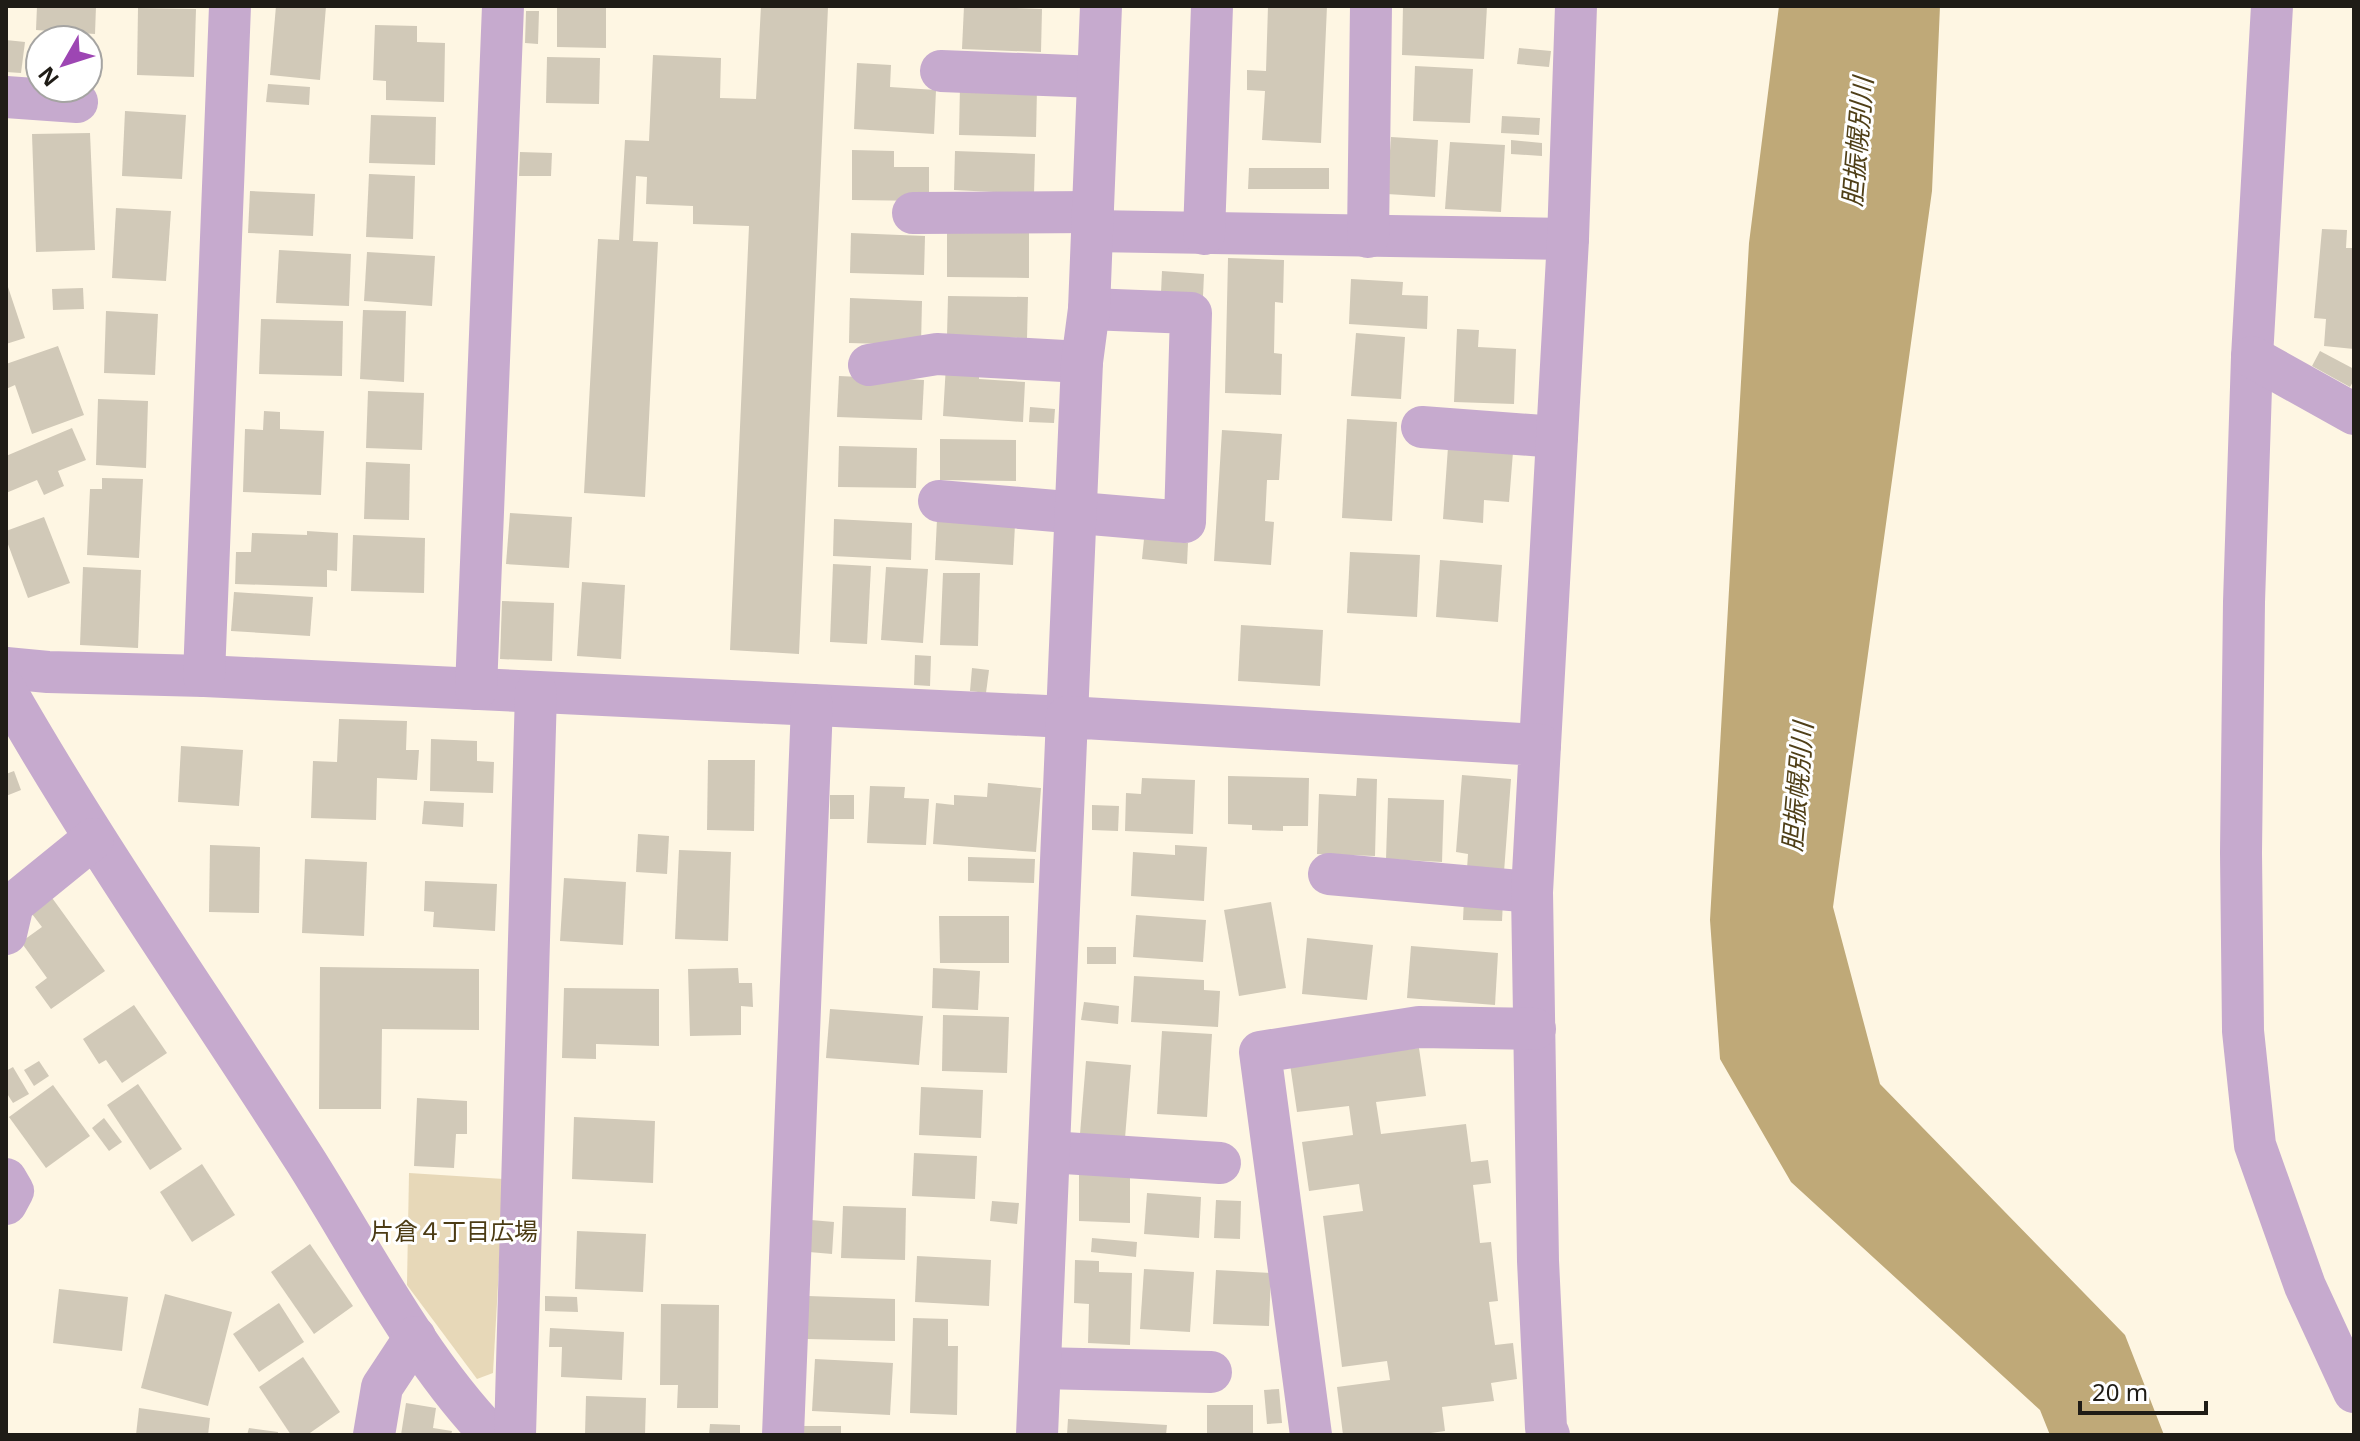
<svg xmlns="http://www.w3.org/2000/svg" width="2360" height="1441" font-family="'Noto Sans','Noto Sans JP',sans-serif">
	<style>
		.green { fill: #e7d8b8 }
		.water { fill: #bfa978 }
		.building { fill: #d1c9b8 }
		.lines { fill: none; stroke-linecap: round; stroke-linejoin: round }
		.minor { stroke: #c6aace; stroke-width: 42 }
		.labels { text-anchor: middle; stroke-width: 6; stroke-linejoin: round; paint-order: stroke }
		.park-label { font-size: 24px; fill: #4c3c15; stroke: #fff }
		.water-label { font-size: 26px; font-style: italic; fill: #4f3f17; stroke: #fff }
	</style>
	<rect width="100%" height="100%" fill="#fef6e3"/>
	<path class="green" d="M409,1173L504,1179L493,1373L477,1379L407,1285Z"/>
	<path class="water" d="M1779,6H1940L1932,191L1833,907L1880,1084L2125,1335L2164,1435H2050L2040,1410L1791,1182L1720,1059L1710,920L1749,243Z"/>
	<g class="building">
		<path d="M37,6H96L95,34L36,30Z"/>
		<path d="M276,6H326L320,80L270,75Z"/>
		<path d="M557,6H606V48L557,47Z"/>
		<path d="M761,6L828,7L799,654L730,650L749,226L693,224V206L646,204L647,177L636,176L633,241L658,242L645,497L584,493L598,239L619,240L625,140L649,141L653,55L721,58L720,98L756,99Z"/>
		<path d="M964,6L1042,9L1041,52L962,49Z"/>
		<path d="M1268,6H1327L1321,143L1262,140L1265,91L1247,90V70L1266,71Z"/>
		<path d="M1403,6H1487L1484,59L1402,55Z"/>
		<path d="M138,8L196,9L194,77L137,75Z"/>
		<path d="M526,11H539L538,44L525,43Z"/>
		<path d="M375,25L417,26V42L445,43L444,102L386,100V81L373,80Z"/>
		<path d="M6,40L25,42L21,73L6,72Z"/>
		<path d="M1519,48L1551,51L1549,67L1517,64Z"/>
		<path d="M547,57L600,58L599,104L546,103Z"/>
		<path d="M857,63L891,65L890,87L936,90L934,134L854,129Z"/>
		<path d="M1415,66L1473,69L1470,123L1413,121Z"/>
		<path d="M268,84L310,87L309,105L266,102Z"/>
		<path d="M960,86L1037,88L1036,137L959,135Z"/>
		<path d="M125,111L186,115L182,179L122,176Z"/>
		<path d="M371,115L436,117L435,165L369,163Z"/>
		<path d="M1502,116L1540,118L1539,135L1501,133Z"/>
		<path d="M90,133L95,250L36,252L32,134Z"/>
		<path d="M1391,137L1438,140L1435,197L1387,194Z"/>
		<path d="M1511,140L1542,143V156L1511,154Z"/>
		<path d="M1450,142L1505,145L1501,212L1445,209Z"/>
		<path d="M852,150L894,151V167H929V201L852,200Z"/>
		<path d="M955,151L1035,154L1034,194L954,190Z"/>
		<path d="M520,152L552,153L551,176H519Z"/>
		<path d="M1249,168H1329V189H1248Z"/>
		<path d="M369,174L415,176L413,239L366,237Z"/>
		<path d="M250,191L315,194L313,236L248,233Z"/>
		<path d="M116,208L171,211L166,281L112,278Z"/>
		<path d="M2322,229L2347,230L2346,248H2354V349L2324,346L2326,319L2314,318Z"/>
		<path d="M947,230L1029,231V278L947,277Z"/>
		<path d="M851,233L925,236L924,275L850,273Z"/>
		<path d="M279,250L351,254L349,306L276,303Z"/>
		<path d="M367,252L435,256L432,306L364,301Z"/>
		<path d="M1228,258L1284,260L1283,303L1275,302L1274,353L1282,354L1281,395L1225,393Z"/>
		<path d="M1162,271L1204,274L1203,296L1161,293Z"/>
		<path d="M1351,279L1403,282L1402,295L1428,296L1427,329L1349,324Z"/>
		<path d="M6,281L25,338L6,344Z"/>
		<path d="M83,288L84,309L53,310L52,289Z"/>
		<path d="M948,296L1028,297L1027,338L947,336Z"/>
		<path d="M850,298L922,301L921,345L849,343Z"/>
		<path d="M363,310L406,311L404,382L360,379Z"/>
		<path d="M106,311L158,314L155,375L104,373Z"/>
		<path d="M261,319L343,321L342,376L259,374Z"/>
		<path d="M1457,329L1479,330L1478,347L1516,349L1514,404L1454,402Z"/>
		<path d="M1356,333L1405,337L1401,399L1351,396Z"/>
		<path d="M58,346L84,415L32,434L15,385L6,389V364Z"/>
		<path d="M2320,351L2354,369V380L2350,387L2312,366Z"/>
		<path d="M946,365L979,368V379L1025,382L1023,422L943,416Z"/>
		<path d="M839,376L924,380L922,420L837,417Z"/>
		<path d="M368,391L424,393L422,450L366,448Z"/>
		<path d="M98,399L148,401L146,468L96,465Z"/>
		<path d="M1030,407L1055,409L1054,423L1029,422Z"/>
		<path d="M264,411L280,412V429L324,431L321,495L243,492L245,429L263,430Z"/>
		<path d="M1347,419L1397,422L1392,521L1342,518Z"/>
		<path d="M72,428L86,460L58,471L64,486L44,495L37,480L6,493V456Z"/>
		<path d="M1222,430L1282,434L1279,480H1267L1265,521L1274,522L1271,565L1214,561Z"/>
		<path d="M940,439L1016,440V481L940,480Z"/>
		<path d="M839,446L917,448L916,488L838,487Z"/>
		<path d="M1448,447L1513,452L1509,502L1484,500L1483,523L1443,519Z"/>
		<path d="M366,462L410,464L409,520L364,519Z"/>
		<path d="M102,478L143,479L139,558L87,555L90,489H102Z"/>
		<path d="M510,513L572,517L569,568L506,564Z"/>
		<path d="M44,517L70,583L28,598L6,539V531Z"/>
		<path d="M834,519L912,523L911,560L833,556Z"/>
		<path d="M937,519L1015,524L1013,565L935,560Z"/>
		<path d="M307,531L338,533L337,571L327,570V587L235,584L236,552H251L252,533L307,535Z"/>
		<path d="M353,535L425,538L424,593L351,591Z"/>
		<path d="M1144,539L1188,543L1187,564L1142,559Z"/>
		<path d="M1350,552L1420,555L1417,617L1347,613Z"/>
		<path d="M1440,560L1502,565L1498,622L1436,617Z"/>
		<path d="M833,564L871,566L867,644L830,642Z"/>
		<path d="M83,567L141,570L138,648L80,645Z"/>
		<path d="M886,567L928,569L923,643L881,640Z"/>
		<path d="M943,573H980L978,646L940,645Z"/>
		<path d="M582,582L625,585L621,659L577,656Z"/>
		<path d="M234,592L313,597L310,636L231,631Z"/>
		<path d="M502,601L554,603L552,661L500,659Z"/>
		<path d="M1241,625L1323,630L1320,686L1238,681Z"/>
		<path d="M915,655L931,656L930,686L914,685Z"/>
		<path d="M972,668L989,670L986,693L970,691Z"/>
		<path d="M339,719L407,721L406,750H419L417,780L377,778L376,820L311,818L313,761L337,762Z"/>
		<path d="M431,739L477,741V761L494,762L493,793L430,791Z"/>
		<path d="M181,746L243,750L239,806L178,802Z"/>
		<path d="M708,760H755L754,831L707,830Z"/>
		<path d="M14,771L21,790L6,796V774Z"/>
		<path d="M1462,775L1511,779L1504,872L1467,869L1468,854L1456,852Z"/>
		<path d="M1228,776L1309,778L1308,826H1283V831L1252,830V825L1228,824Z"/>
		<path d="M1142,778L1195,780L1193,834L1125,831L1126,793L1141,794Z"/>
		<path d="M1357,778L1377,779L1375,856L1317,854L1319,794L1356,796Z"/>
		<path d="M988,783L1041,788L1036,852L933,844L936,803L954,805V795L987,797Z"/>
		<path d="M870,786L905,787L904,798L929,799L926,845L867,843Z"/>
		<rect x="830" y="795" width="24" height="24"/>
		<path d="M1388,798L1444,800L1442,862L1386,859Z"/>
		<path d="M424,801L464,803L463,827L422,824Z"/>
		<path d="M1092,805L1119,806L1118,831L1092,830Z"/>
		<path d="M638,834L669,836L667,874L636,872Z"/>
		<path d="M210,845L260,847L259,913L209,912Z"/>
		<path d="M1175,845L1207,847L1204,901L1131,896L1133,852L1175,855Z"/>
		<path d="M679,850L731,852L728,941L675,939Z"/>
		<path d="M968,857L1035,859L1034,883L968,881Z"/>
		<path d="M305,859L367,862L364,936L302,933Z"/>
		<path d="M564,878L626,882L623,945L560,941Z"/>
		<path d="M425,881L497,884L495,931L433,927L434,912L424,911Z"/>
		<path d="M50,895L105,971L51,1009L35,987L47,978L21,942L42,927L29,910Z"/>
		<path d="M1464,899L1503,901L1502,921L1463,920Z"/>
		<path d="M1271,902L1286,988L1239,996L1224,910Z"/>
		<path d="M1136,915L1206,920L1203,962L1133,957Z"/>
		<path d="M939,916H1009V963H940Z"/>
		<path d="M1307,938L1373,945L1367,1000L1302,994Z"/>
		<path d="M1411,946L1498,953L1495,1005L1407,998Z"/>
		<rect x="1087" y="947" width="29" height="17"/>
		<path d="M320,967L479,969V1030L382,1029L381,1109H319Z"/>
		<path d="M738,968L739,983H752L753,1007L741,1006V1035L690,1036L688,969Z"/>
		<path d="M933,968L980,971L978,1010L932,1008Z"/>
		<path d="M1134,976L1204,980V990L1220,991L1218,1027L1131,1022Z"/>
		<path d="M564,988L659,989V1046L596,1044V1059L562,1058Z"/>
		<path d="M1084,1002L1119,1006L1118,1024L1081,1020Z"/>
		<path d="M134,1005L167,1053L122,1083L106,1060L99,1064L83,1039Z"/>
		<path d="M830,1009L923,1016L919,1065L826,1058Z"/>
		<path d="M943,1015L1009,1017L1007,1073L942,1071Z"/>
		<path d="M1162,1031L1212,1034L1207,1117L1157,1114Z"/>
		<path d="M1419,1048L1426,1096L1376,1102L1381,1134L1466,1124L1471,1162L1488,1160L1491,1183L1473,1185L1480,1243L1491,1242L1498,1301L1489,1302L1495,1345L1513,1343L1517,1379L1491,1383L1494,1401L1442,1407L1445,1431L1416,1435L1390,1433L1343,1435L1337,1387L1390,1380L1387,1361L1342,1367L1323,1216L1363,1211L1359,1184L1309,1191L1302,1142L1353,1135L1349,1106L1297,1112L1290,1064Z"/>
		<path d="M39,1061L49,1076L34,1086L24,1070Z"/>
		<path d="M1086,1061L1131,1065L1125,1138L1080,1134Z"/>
		<path d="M13,1067L29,1094L13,1103L6,1092V1071Z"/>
		<path d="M138,1084L182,1149L150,1170L107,1105Z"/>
		<path d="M53,1085L90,1136L46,1168L9,1117Z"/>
		<path d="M921,1087L983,1090L981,1138L919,1135Z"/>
		<path d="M417,1098L467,1101V1134H456L454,1168L414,1166Z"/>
		<path d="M574,1117L655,1121L653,1183L572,1179Z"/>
		<path d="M104,1118L122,1142L109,1151L92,1128Z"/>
		<path d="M914,1153L977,1156L975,1199L912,1196Z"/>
		<path d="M202,1164L235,1215L192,1242L160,1192Z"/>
		<path d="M1079,1174H1130V1223L1079,1221Z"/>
		<path d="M1147,1193L1201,1197L1199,1238L1144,1234Z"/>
		<path d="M1216,1200L1241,1201L1240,1239L1214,1238Z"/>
		<path d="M992,1201L1019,1203L1017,1224L990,1221Z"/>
		<path d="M843,1206L906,1208L905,1260L841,1258Z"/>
		<path d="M811,1220L834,1222L832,1254L809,1252Z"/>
		<path d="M577,1231L646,1234L643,1292L575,1289Z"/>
		<path d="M1092,1238L1137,1242L1136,1257L1091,1252Z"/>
		<path d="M310,1244L353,1306L314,1334L271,1272Z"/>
		<path d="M917,1256L991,1260L989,1306L915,1302Z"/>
		<path d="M1075,1260L1099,1261V1272L1132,1273L1130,1345L1088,1343L1089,1304L1074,1303Z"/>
		<path d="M1144,1269L1194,1272L1190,1332L1140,1329Z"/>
		<path d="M1216,1270L1271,1273L1269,1326L1213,1324Z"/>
		<path d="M59,1289L128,1297L122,1351L53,1343Z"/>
		<path d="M165,1294L232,1312L208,1406L141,1388Z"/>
		<path d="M545,1296L577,1297L578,1312L545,1311Z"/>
		<path d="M808,1296L895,1299V1341L807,1339Z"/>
		<path d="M279,1303L304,1342L259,1372L233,1334Z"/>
		<path d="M661,1304L719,1305L718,1408H677L678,1385H660Z"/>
		<path d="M913,1318L948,1319V1346H958L957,1415L910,1413Z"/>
		<path d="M550,1328L624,1332L622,1380L561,1377L562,1347H549Z"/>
		<path d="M303,1357L340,1412L307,1435H291L259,1387Z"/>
		<path d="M815,1359L893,1363L890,1415L812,1411Z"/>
		<path d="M1279,1389L1282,1423L1267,1424L1264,1390Z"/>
		<path d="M586,1396L646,1398L645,1435H585Z"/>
		<path d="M406,1403L436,1408L433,1428L452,1431L451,1435H401Z"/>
		<rect x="1207" y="1405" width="46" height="30"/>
		<path d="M139,1408L210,1418L208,1435H136Z"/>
		<path d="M1068,1419L1167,1425L1166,1435H1067Z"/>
		<path d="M710,1424L740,1425V1435H709Z"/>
		<rect x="802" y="1426" width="39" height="9"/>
		<path d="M249,1428L278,1432V1435H247Z"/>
	</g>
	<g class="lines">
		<g class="minor">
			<path d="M2272,6L2252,357L2244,602L2241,853L2243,1031L2255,1145L2305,1286L2354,1392"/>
			<path d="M941,71L1098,77"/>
			<path d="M6,97L77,102"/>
			<path d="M913,213L1093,212"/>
			<path d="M1092,231L1568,239"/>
			<path d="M1204,234L1212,6"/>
			<path d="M1368,237L1371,6"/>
			<path d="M2252,357L2354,414"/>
			<path d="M869,365L937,354L1082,362"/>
			<path d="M1422,427L1557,437"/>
			<path d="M939,501L1185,522L1191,313L1089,309"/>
			<path d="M6,668L48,672L204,676L1067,717L1082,362L1089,309L1101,6"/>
			<path d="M204,676L230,6"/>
			<path d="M476,689L503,6"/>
			<path d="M6,691C98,852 205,1003 305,1160C362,1250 417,1358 491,1435"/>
			<path d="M1540,745L1568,239L1576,6"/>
			<path d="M1329,874L1532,892"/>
			<path d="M6,934L13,904L93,839"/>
			<path d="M1049,1152L1220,1163"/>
			<path d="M6,1179L13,1191L6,1204"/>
			<path d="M1040,1368L1211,1372"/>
			<path d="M374,1435L382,1387L415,1337"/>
			<path d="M515,1435L536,692"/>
			<path d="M783,1435L812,705"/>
			<path d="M1037,1435L1067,717L1540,745L1532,892L1538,1261L1546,1428L1549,1435"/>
			<path d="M1311,1435L1260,1052L1419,1027L1535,1029"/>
		</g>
	</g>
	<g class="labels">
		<g class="park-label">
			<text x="454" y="1240">片倉４丁目広場</text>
		</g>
		<g class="water-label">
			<text transform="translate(1858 142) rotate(-85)" y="9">胆振幌別川</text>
			<text transform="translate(1798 787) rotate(-85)" y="9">胆振幌別川</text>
		</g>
	</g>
	<rect width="2360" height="1441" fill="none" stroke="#1f1c16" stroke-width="16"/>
	<g transform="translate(64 64) rotate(231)"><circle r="38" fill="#ffffff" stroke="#a5a4a2" stroke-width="2"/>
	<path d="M0-6L14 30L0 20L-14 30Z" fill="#9d46b3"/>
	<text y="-12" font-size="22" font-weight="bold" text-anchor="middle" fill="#1f1c16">N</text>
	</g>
	<path d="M2080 1401v12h126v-12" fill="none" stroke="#1f1c16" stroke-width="4"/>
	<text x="2092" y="1401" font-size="24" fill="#1f1c16" stroke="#ffffff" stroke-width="6" paint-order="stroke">20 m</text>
</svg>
